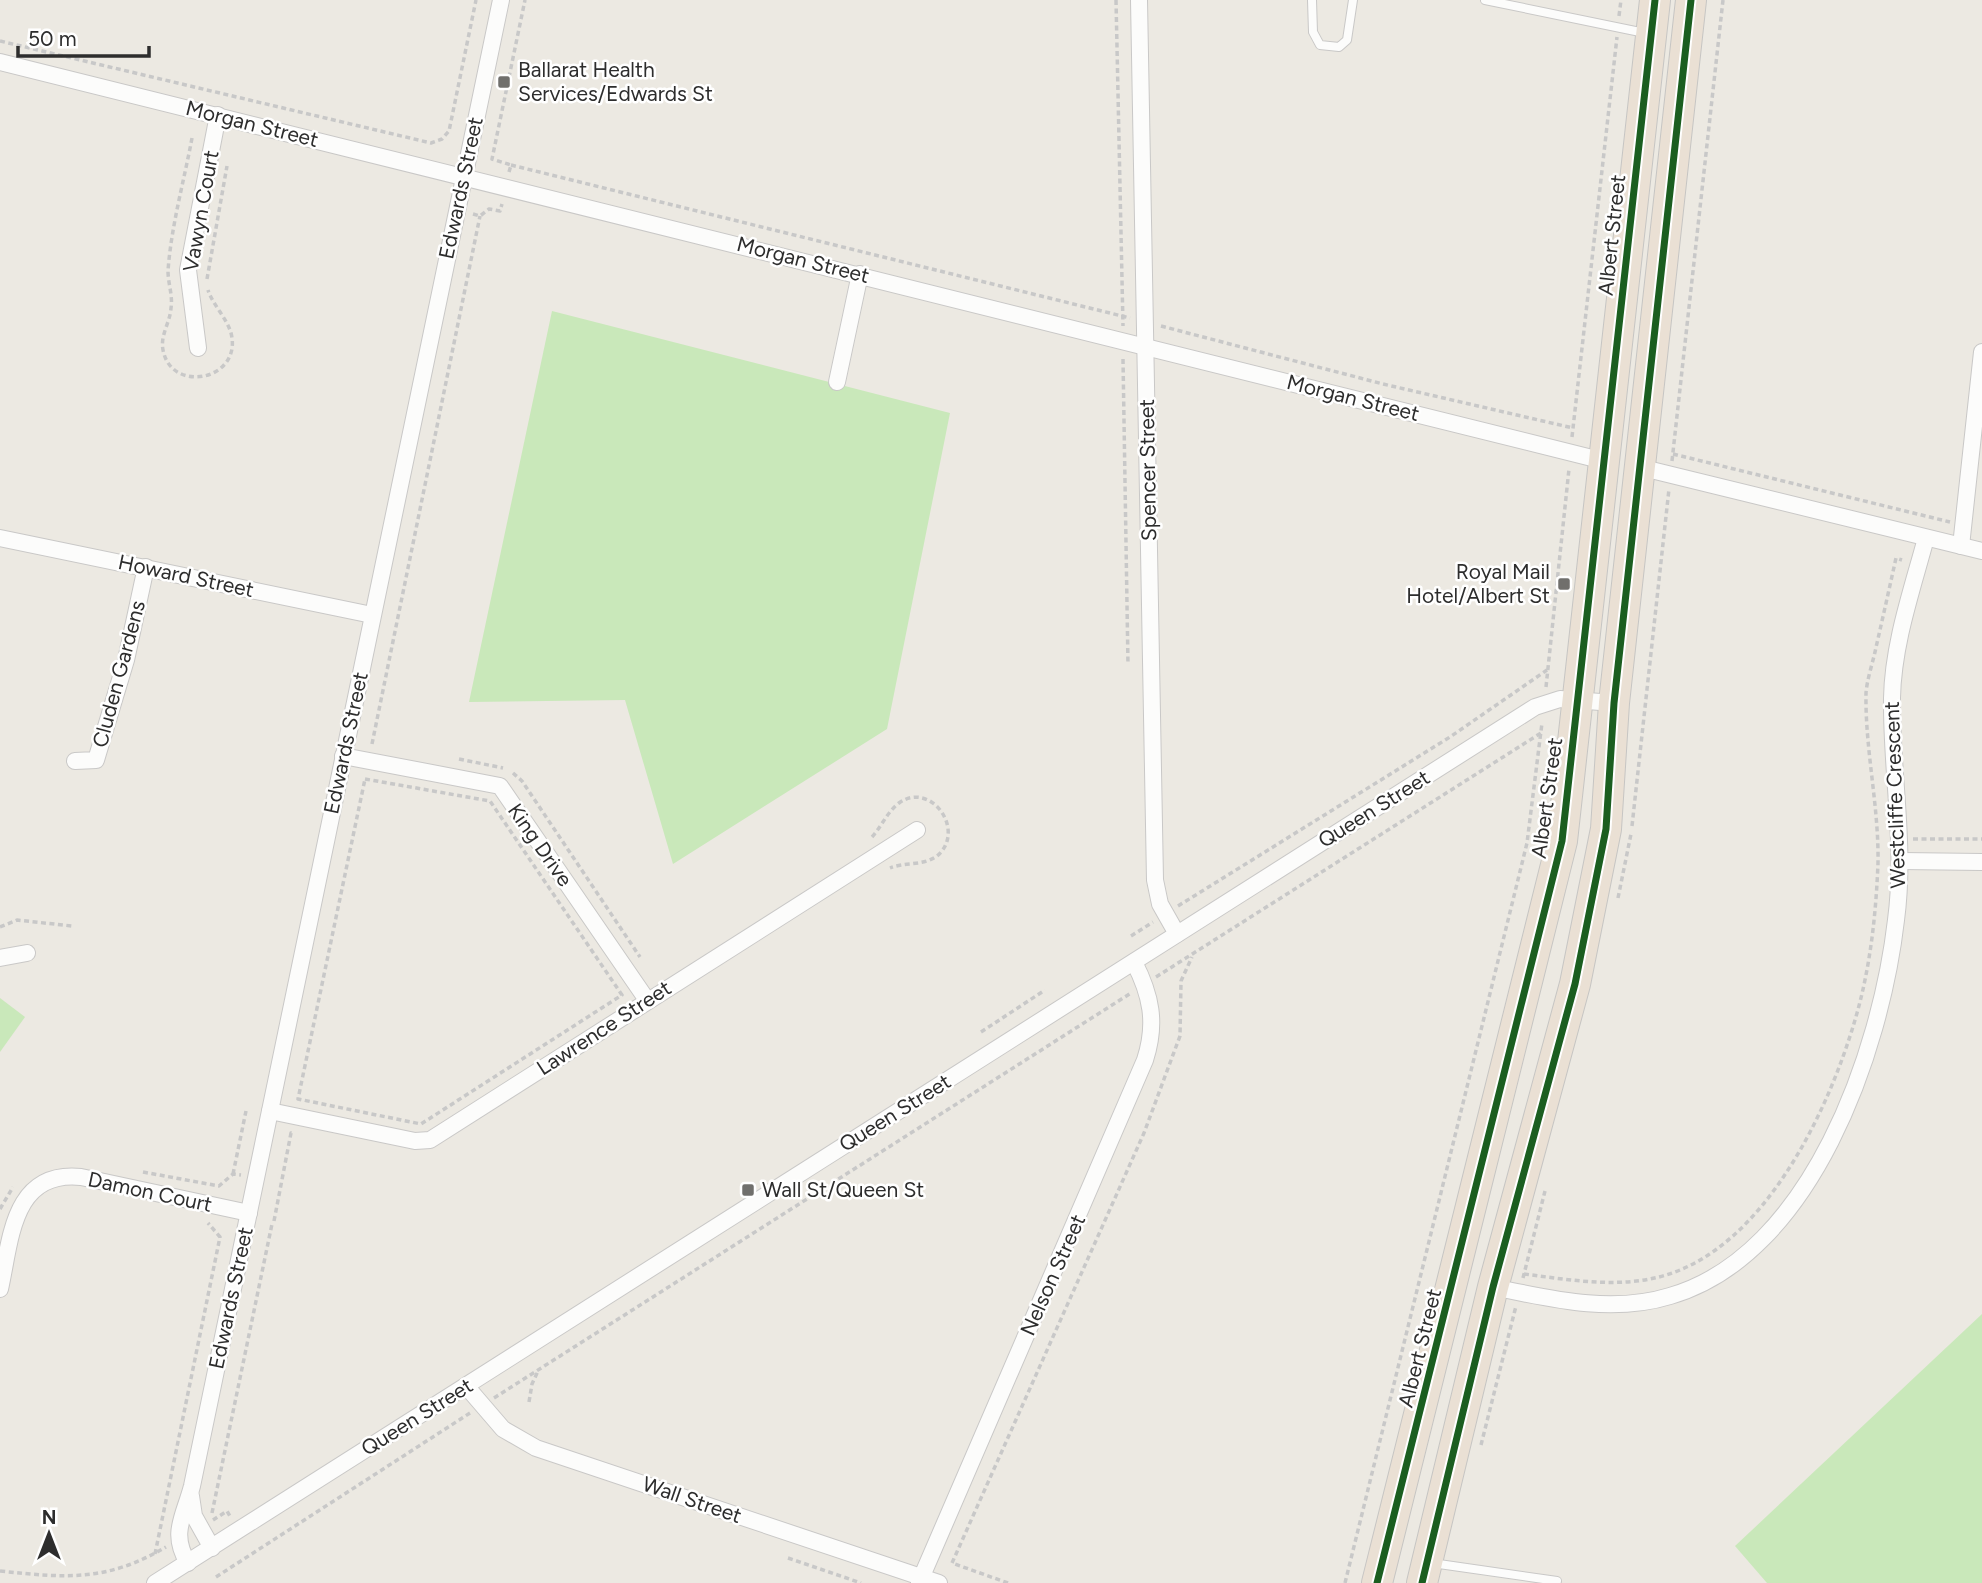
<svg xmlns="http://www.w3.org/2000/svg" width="1982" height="1583" font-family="Figtree,sans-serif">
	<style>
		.green { fill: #c9e8ba }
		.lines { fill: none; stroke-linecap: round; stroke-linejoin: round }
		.lane-casing { stroke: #c9c8c7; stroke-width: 10 }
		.street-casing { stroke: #c9c8c7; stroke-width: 18 }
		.highway-casing { stroke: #c6c5c3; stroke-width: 32 }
		.path { stroke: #c8c8c8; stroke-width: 3.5; stroke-dasharray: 5 3.5; stroke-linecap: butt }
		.lane { stroke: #fcfcfb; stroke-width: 8 }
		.street { stroke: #fcfcfb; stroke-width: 16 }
		.highway { stroke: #eae0d4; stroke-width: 30 }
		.cycleway-casing { stroke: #fff; stroke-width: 11 }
		.cycleway { stroke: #1b5e20; stroke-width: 7 }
		.poi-dot { fill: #706f6c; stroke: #fff; stroke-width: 2.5 }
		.labels { text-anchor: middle; stroke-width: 5; stroke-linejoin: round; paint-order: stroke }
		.poi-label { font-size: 21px; fill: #2d2d2d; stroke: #fff; text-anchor: start }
		.street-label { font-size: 21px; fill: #2d2d2d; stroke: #fff }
	</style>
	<rect width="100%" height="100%" fill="#ece9e2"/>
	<g class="green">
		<path d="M552,311L950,413L887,729L673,864L625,700L469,702Z"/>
		<path d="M0,998L25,1017L0,1052Z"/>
		<path d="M1982,1314V1583H1767L1735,1546Z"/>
	</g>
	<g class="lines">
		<g class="lane-casing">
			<g id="lane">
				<path d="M1312,0L1313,32L1320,45L1339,47L1347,40L1353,0"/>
				<path d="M1485,0L1645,33"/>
				<path d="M1432,1563L1557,1581"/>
			</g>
		</g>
		<g class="street-casing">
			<g id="street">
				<path d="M1139,0L1155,880L1160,904L1177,934"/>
				<path d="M0,62L1604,461"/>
				<path d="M198,348L188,270L218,115"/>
				<path d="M837,382L860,274"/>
				<path d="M1639,467L1982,551"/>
				<path d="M0,538L372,615"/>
				<path d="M1961,546L1982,352"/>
				<path d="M343,756L500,786L647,1000"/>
				<path d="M75,761L96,760L126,660L146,567"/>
				<path d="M1901,861L1982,862"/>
				<path d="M0,958L27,953"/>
				<path d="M270,1111L415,1141L430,1140L917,830"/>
				<path d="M1493,1287C1551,1299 1612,1314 1670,1296C1812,1255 1881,1050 1896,920C1906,845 1891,772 1892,698C1893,644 1912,590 1926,538"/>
				<path d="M0,1289C11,1240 12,1170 81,1177L249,1213"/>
				<path d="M466,1386L503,1429L536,1448L939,1583"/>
				<path d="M191,1496L194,1516L212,1548"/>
				<path d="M188,1563C170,1533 184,1517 192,1486L501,0"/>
				<path d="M155,1583L1535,707L1560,699L1614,703"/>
				<path d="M919,1583L1145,1060C1157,1023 1151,995 1134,962"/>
			</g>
		</g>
		<g class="highway-casing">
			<g id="highway">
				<path d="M1377,1583L1562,841L1655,0"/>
				<path d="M1422,1583L1493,1287L1575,984L1606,829L1614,703L1691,0"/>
			</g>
		</g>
		<g class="path">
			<path d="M1116,0L1123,326"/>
			<path d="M1619,16L1621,0"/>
			<path d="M0,41L431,143L442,139L449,131L476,0"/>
			<path d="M192,138C184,181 171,227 168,271C168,283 173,296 171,308C170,323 160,335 163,350C171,393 238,381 232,338C230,321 213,306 208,290"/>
			<path d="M511,165L1130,318"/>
			<path d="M509,172L511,165L492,159L525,0"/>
			<path d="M473,214L480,216L489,209L500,211L502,204"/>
			<path d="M207,279L227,166"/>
			<path d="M1161,326L1383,384L1573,428"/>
			<path d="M1123,359L1128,665"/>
			<path d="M1572,437L1617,37"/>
			<path d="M1673,454L1950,522"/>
			<path d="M1672,461L1723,0"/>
			<path d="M1546,687L1569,469"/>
			<path d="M372,744L480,216"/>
			<path d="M459,759L503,768"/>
			<path d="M513,773L522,781L640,957"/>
			<path d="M365,779L490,801L622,995L421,1124L298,1099Z"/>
			<path d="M1632,826L1669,489"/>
			<path d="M872,837C882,826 887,812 899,803C931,780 967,831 937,856C923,866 905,862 890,868"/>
			<path d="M1913,839H1982"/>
			<path d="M1618,898L1631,834"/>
			<path d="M1178,906L1450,737L1547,670"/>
			<path d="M0,927L17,920L72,926"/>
			<path d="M1131,936L1153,922"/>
			<path d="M1156,977L1541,733"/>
			<path d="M981,1032L1045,990"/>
			<path d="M143,1172L219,1186L233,1174L241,1175"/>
			<path d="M233,1174L246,1111"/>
			<path d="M0,1209L13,1187"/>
			<path d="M274,1221L291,1133L294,1134"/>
			<path d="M1524,1274C1571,1280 1620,1289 1666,1275C1765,1245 1828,1112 1855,1020C1870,970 1876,915 1878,863C1879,806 1865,750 1866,693C1867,680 1872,665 1875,652C1882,621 1889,590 1896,558L1902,560"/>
			<path d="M1523,1278L1545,1191"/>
			<path d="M494,1398L1131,993"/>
			<path d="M529,1402L532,1384L538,1371"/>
			<path d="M1481,1445L1516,1306"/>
			<path d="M212,1513L272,1224"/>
			<path d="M213,1520L227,1511L231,1518"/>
			<path d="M155,1554L220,1237L208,1223"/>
			<path d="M788,1558L861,1583"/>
			<path d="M0,1571C67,1578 106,1582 166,1547"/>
			<path d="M216,1577L470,1413"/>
			<path d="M1008,1583L952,1563L1144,1133L1180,1036L1181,981L1192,957"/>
			<path d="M1345,1583L1527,843L1542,723"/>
		</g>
		<use href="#lane" class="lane"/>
		<use href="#street" class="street"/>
		<use href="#highway" class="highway"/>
		<g class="cycleway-casing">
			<g id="cycleway">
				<path d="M1377,1583L1562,841L1655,0"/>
				<path d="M1422,1583L1493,1287L1575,984L1606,829L1614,703L1691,0"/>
			</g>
		</g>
		<use href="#cycleway" class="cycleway"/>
	</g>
	<g class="poi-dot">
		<rect x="497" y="75" width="14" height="14" rx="3.5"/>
		<rect x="1557" y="577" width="14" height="14" rx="3.5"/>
		<rect x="741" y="1183" width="14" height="14" rx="3.5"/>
	</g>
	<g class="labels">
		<g class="poi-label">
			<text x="518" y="77">Ballarat Health<tspan x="518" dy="24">Services/Edwards St</tspan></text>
			<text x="1550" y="579" text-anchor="end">Royal Mail<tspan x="1550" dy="24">Hotel/Albert St</tspan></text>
			<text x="762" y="1197">Wall St/Queen St</text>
		</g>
		<g class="street-label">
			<text transform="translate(252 124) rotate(14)" y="7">Morgan Street</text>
			<text transform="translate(461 188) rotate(-78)" y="7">Edwards Street</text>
			<text transform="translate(201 211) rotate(-80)" y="7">Vawyn Court</text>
			<text transform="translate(1612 235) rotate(-84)" y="7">Albert Street</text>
			<text transform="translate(803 260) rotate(14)" y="7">Morgan Street</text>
			<text transform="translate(1353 398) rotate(14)" y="7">Morgan Street</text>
			<text transform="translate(1148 470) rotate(-91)" y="7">Spencer Street</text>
			<text transform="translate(186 576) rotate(12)" y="7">Howard Street</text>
			<text transform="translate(119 674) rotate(-75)" y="7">Cluden Gardens</text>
			<text transform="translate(346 743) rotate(-78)" y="7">Edwards Street</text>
			<text transform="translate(1895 795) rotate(-92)" y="7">Westcliffe Crescent</text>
			<text transform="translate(1547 798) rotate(-82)" y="7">Albert Street</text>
			<text transform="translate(1374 809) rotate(-32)" y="7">Queen Street</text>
			<text transform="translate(540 845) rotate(55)" y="7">King Drive</text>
			<text transform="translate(604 1028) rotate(-33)" y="7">Lawrence Street</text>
			<text transform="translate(895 1113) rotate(-32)" y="7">Queen Street</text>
			<text transform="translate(150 1192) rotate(12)" y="7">Damon Court</text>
			<text transform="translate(1053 1275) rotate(-66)" y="7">Nelson Street</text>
			<text transform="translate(231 1298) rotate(-78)" y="7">Edwards Street</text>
			<text transform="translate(1420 1348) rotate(-76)" y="7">Albert Street</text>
			<text transform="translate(417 1417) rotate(-32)" y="7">Queen Street</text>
			<text transform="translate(692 1500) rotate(19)" y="7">Wall Street</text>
		</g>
	</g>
	<g transform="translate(49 1534)" stroke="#ffffff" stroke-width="5" paint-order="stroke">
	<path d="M0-5L12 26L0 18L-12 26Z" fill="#2d2d2d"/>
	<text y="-10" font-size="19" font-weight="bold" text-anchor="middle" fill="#2d2d2d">N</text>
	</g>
	<path d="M18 46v10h131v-10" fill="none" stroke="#2d2d2d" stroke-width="3.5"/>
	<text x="28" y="46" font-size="21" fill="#2d2d2d" stroke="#ffffff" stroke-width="5" paint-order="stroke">50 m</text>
</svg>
